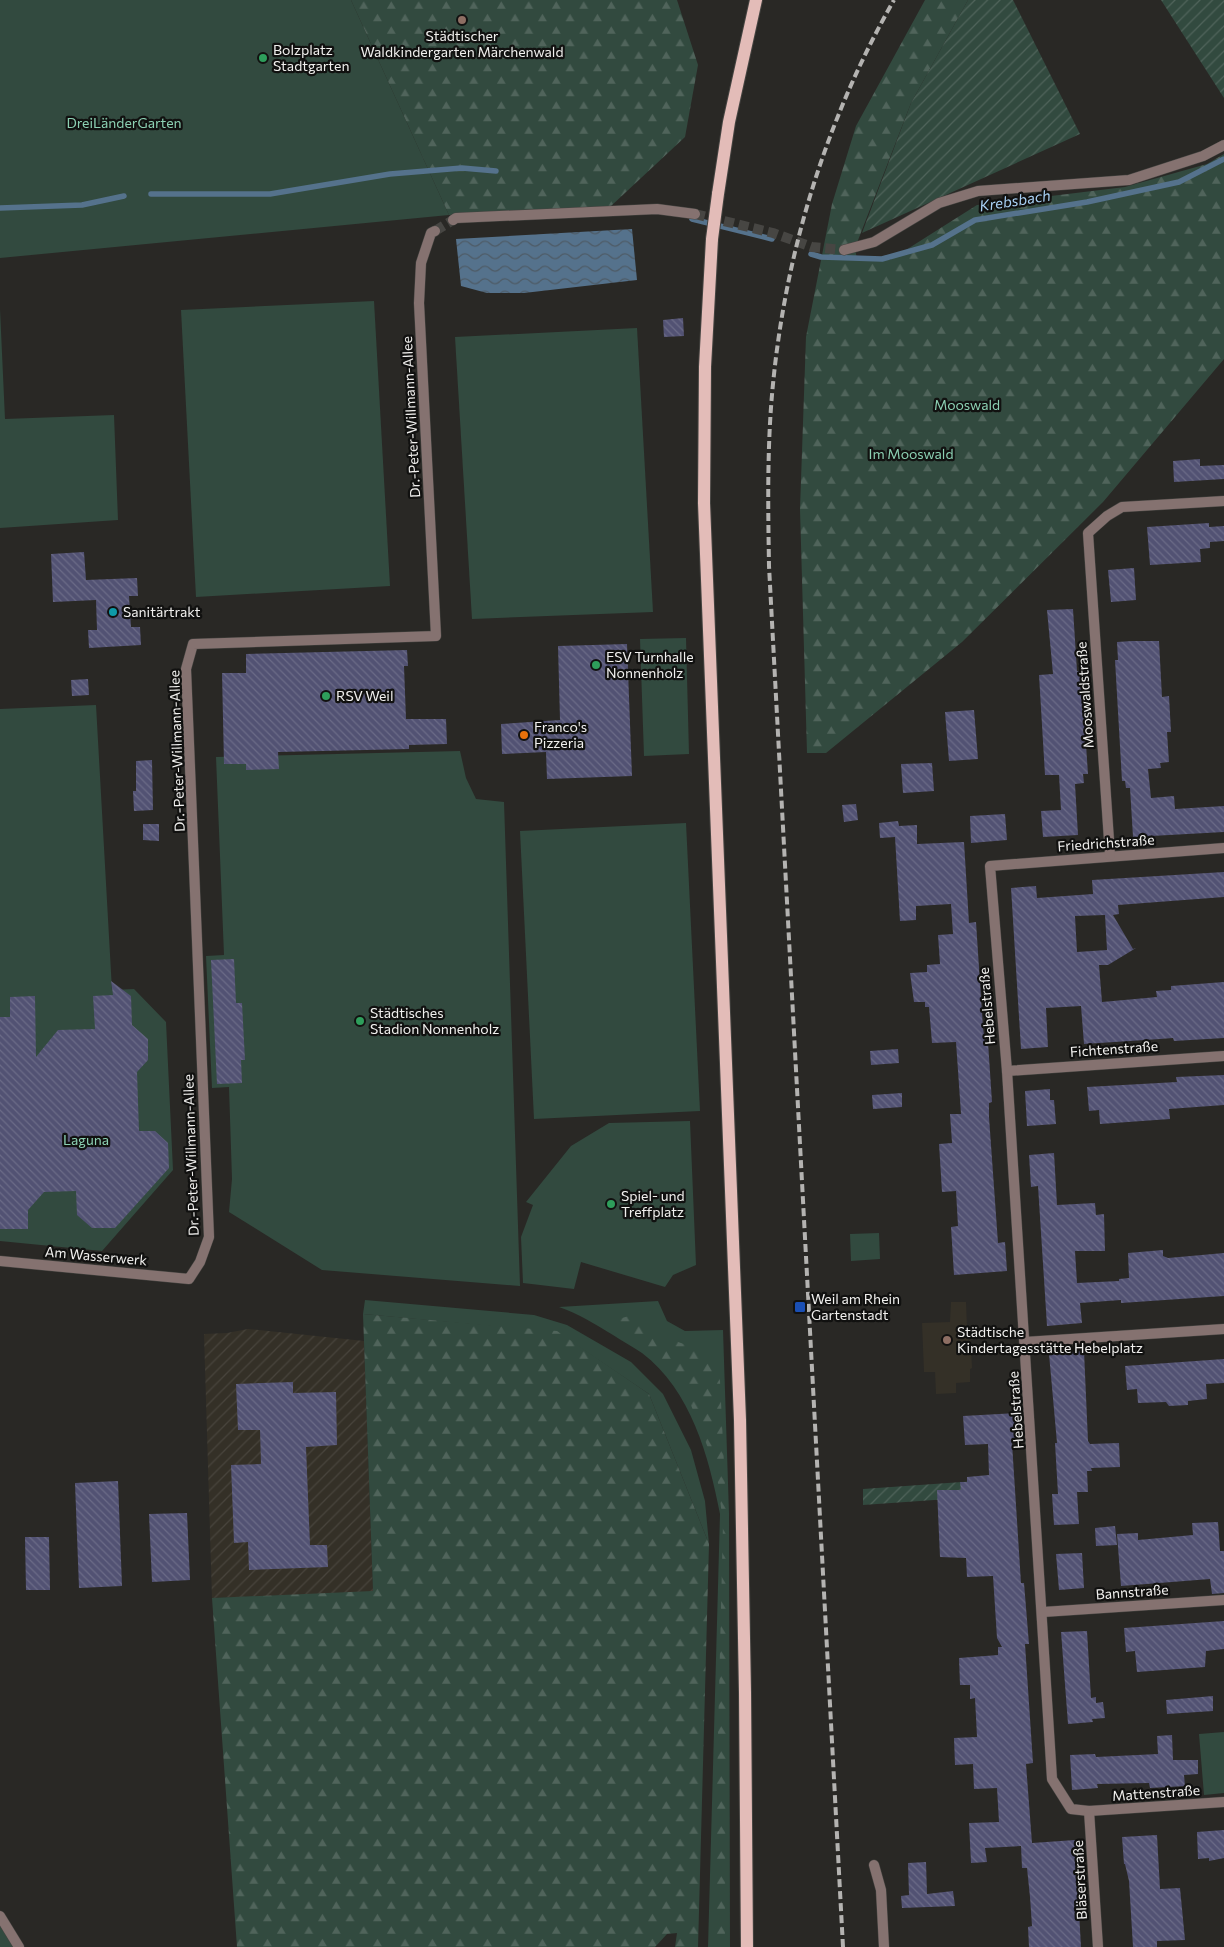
<svg xmlns="http://www.w3.org/2000/svg" width="1224" height="1947" font-family="Commissioner,sans-serif">
	<style>
		.built { fill: #343027 }
		.industrial { fill: url(#industrial-furrows) }
		.green { fill: #324a3f }
		.forest { fill: url(#forest-firs) }
		.garden { fill: url(#garden-furrows) }
		.water { fill: url(#water-waves) }
		.lines { fill: none; stroke-linecap: round; stroke-linejoin: round }
		.stream { stroke: #55728c; stroke-width: 5.5 }
		.building { fill: url(#building-back-hatch); fill-rule: evenodd }
		.minor-tunnel { stroke: #474643; stroke-width: 10; stroke-dasharray: 10 5; stroke-linecap: butt }
		.minor-casing { stroke: #454441; stroke-width: 11 }
		.tertiary-casing { stroke: #454441; stroke-width: 11 }
		.primary-casing { stroke: #454441; stroke-width: 14 }
		.minor { stroke: #857270; stroke-width: 10 }
		.tertiary { stroke: #857270; stroke-width: 10 }
		.primary { stroke: #e3bcb8; stroke-width: 12 }
		.rail { stroke: #b4b3b1; stroke-width: 4; stroke-dasharray: 8 4; stroke-linecap: butt }
		.primary-bridge-casing { stroke: #454441; stroke-width: 14; stroke-linecap: butt }
		.primary-bridge { stroke: #e3bcb8; stroke-width: 12 }
		.education-dot { fill: #8d6e63; stroke: #111110; stroke-width: 2 }
		.leisure-dot { fill: #2e9e5b; stroke: #111110; stroke-width: 2 }
		.culture-dot { fill: #0f9aa8; stroke: #111110; stroke-width: 2 }
		.food-dot { fill: #e8710a; stroke: #111110; stroke-width: 2 }
		.transit-dot { fill: #1a4fb4; stroke: #111110; stroke-width: 2 }
		.labels { text-anchor: middle; stroke-width: 4.5; stroke-linejoin: round; paint-order: stroke }
		.poi-label { font-size: 14px; fill: #f1f0ee; stroke: #111110; text-anchor: start }
		.park-label { font-size: 14px; fill: #8cd1b3; stroke: #111110 }
		.street-label { font-size: 14px; fill: #f1f0ee; stroke: #111110 }
		.water-label { font-size: 15px; font-style: italic; fill: #a9d1f5; stroke: #111110 }
	</style>
	<defs>
		<pattern id="industrial-furrows" width="10" height="10" patternUnits="userSpaceOnUse" patternTransform="scale(1.25)"><rect width="10" height="10" fill="#343027"/><path d="M-1 1l2-2M0 10L10 0M9 11l2-2" fill="none" stroke="#48443c"/></pattern>
		<pattern id="forest-firs" width="22" height="20" patternUnits="userSpaceOnUse" patternTransform="scale(1.25)"><rect width="22" height="20" fill="#324a3f"/><path d="M5 1l3.5 6h-7zM16 11l3.5 6h-7z" fill="#50645b"/></pattern>
		<pattern id="garden-furrows" width="10" height="10" patternUnits="userSpaceOnUse" patternTransform="scale(1.25)"><rect width="10" height="10" fill="#324a3f"/><path d="M-1 1l2-2M0 10L10 0M9 11l2-2" fill="none" stroke="#50645b"/></pattern>
		<pattern id="water-waves" width="16" height="10" patternUnits="userSpaceOnUse" patternTransform="scale(1.25)"><rect width="16" height="10" fill="#55728c"/><path d="M0 5q4-4 8 0t8 0" fill="none" stroke="#4e5b66"/></pattern>
		<pattern id="building-back-hatch" width="6" height="6" patternUnits="userSpaceOnUse" patternTransform="scale(1.25)"><rect width="6" height="6" fill="#525273"/><path d="M-1 5l2 2M0 0l6 6M5-1l2 2" fill="none" stroke="#6b6b87"/></pattern>
	</defs>
	<rect width="100%" height="100%" fill="#292825"/>
	<path class="built" d="M951,1302H966L967,1328H970L972,1368L970,1369V1382L956,1383V1393L936,1394L935,1372H924L922,1323L950,1322Z"/>
	<path class="industrial" d="M248,1329L364,1341L373,1592L212,1598L204,1334L227,1333Z"/>
	<g class="green">
		<path d="M0,0H351L449,215L0,258Z"/>
		<path d="M374,301L390,586L196,597L181,310Z"/>
		<path d="M0,309L5,419L114,415L118,520L0,528Z"/>
		<path d="M637,328L653,612L472,619L455,337Z"/>
		<path d="M686,638L689,754L644,756L640,639Z"/>
		<path d="M96,705L112,990L134,989L166,1022L173,1170L102,1251L0,1241V709Z"/>
		<path d="M460,751L466,778L476,799L504,802L520,1286L322,1270L229,1212L232,1179L229,1087L212,1088L206,956L224,955L216,757Z"/>
		<path d="M686,823L700,1111L534,1119L520,831Z"/>
		<path d="M690,1121L696,1265L673,1275L665,1287L581,1262L574,1289L523,1283L521,1237L533,1205L526,1202L571,1146L609,1123Z"/>
		<path d="M879,1233L880,1259L851,1261L850,1234Z"/>
		<path d="M365,1300L534,1315L567,1325L631,1362L663,1394L691,1450L705,1501L709,1544L649,1394L557,1332L363,1314Z"/>
		<path d="M658,1301L667,1321L685,1331L723,1330L729,1513L730,1947H708L720,1514C709,1457 691,1390 642,1353C633,1347 622,1341 613,1335C595,1324 579,1314 559,1307Z"/>
		<path d="M1224,1732V1793L1204,1795L1199,1734Z"/>
		<path d="M0,1922L14,1947H0Z"/>
	</g>
	<g class="forest">
		<path d="M351,0H677L698,65L685,137L611,206L449,215Z"/>
		<path d="M925,0H968L911,103L855,248L857,260H890L977,205L1125,187L1207,164L1224,154V359L1103,502L962,642L826,753H807L800,509L806,337L832,204L856,126Z"/>
		<path d="M363,1314L557,1331L649,1394L709,1544L698,1947H675L677,1933L667,1934L655,1947H237L212,1598L373,1591Z"/>
		<path d="M636,1314L664,1337L712,1354L720,1381L727,1527L725,1947H713L723,1523L716,1468L681,1380L608,1322Z"/>
	</g>
	<g class="garden">
		<path d="M968,0H1013L1080,134L862,233L911,103Z"/>
		<path d="M1161,0H1224V98Z"/>
		<path d="M990,1480L991,1496L863,1505V1489Z"/>
	</g>
	<path class="water" d="M632,229L637,280L524,293H487L461,286L456,239Z"/>
	<g class="lines">
		<g class="stream">
			<path d="M151,194H270L390,174L462,168L496,171"/>
			<path d="M0,208L82,205L124,196"/>
			<path d="M692,219L772,239"/>
			<path d="M811,254L821,257L882,259L932,245L975,220L1087,202L1179,182L1224,159"/>
		</g>
	</g>
	<g class="building">
		<path d="M683,318L684,336L664,337L663,320Z"/>
		<path d="M1200,459V466L1224,465V479L1174,482L1173,461Z"/>
		<path d="M1209,523V527L1224,526V541L1210,542V548L1200,549L1201,562L1150,565L1147,527Z"/>
		<path d="M84,552L86,580L137,578L138,596H129L131,627H140L141,645L89,648L88,630H97L96,600L53,602L51,554Z"/>
		<path d="M1134,568L1136,600L1111,602L1108,570Z"/>
		<path d="M1073,609L1077,671H1081L1088,774H1083L1084,783L1075,784L1078,835L1043,837L1041,811L1061,810L1059,775H1045L1039,675L1053,674L1047,610Z"/>
		<path d="M1132,641H1159L1162,697L1169,696L1171,732H1167L1169,762L1160,763L1161,768L1148,769L1151,798L1174,796L1175,809L1224,806V832L1133,837L1130,788H1126L1125,781H1122L1115,660H1118L1117,642Z"/>
		<path d="M627,644L632,776L547,779L546,752L502,754L501,724L560,720L558,646Z"/>
		<path d="M407,650L408,666H404L406,719H446L447,744L409,745V749L278,752L279,769L246,770V764H224L222,673H246V654Z"/>
		<path d="M88,679L89,695L72,696L71,680Z"/>
		<path d="M974,710L978,759L949,761L945,712Z"/>
		<path d="M152,760L153,810L134,811L133,791H136V761Z"/>
		<path d="M932,763L934,791L903,793L901,764Z"/>
		<path d="M856,804L858,820L844,822L842,805Z"/>
		<path d="M1005,814L1007,840L971,843L970,816Z"/>
		<path d="M898,821L899,826L917,825V844L964,842L969,923L976,922L983,1028L985,1042H988L992,1102L989,1103V1117L998,1243L1005,1242L1007,1271L954,1275L951,1227L958,1226L956,1191L942,1192L939,1144L952,1143L950,1114H961L956,1042L932,1043L929,1007H925V1002H914L910,973L927,972V965L940,964L938,935L953,934L951,904L916,906V920L900,921L895,837L880,838L879,823Z"/>
		<path d="M143,824H159V841L143,840Z"/>
		<path d="M1224,872V897L1118,905L1119,914L1113,915L1133,949L1136,948L1108,965H1099L1102,1002L1157,997L1156,991L1171,990V986L1224,982V1038L1174,1041L1173,1038L1160,1039L1084,1044L1081,1006L1046,1008L1048,1047L1021,1049L1011,888L1036,886L1037,898L1093,894L1092,880ZM1105,915L1107,950L1077,952L1075,916Z"/>
		<path d="M234,959L236,1003H242L245,1060H241L242,1083L217,1084L211,960Z"/>
		<path d="M111,981L131,996L132,1025L148,1039V1060L137,1072L139,1131H155L168,1143L169,1168L115,1228H92L77,1215L76,1191L44,1192L28,1210V1229H0V1017H10V997L35,996L36,1057L58,1030L95,1029L93,996L113,995Z"/>
		<path d="M898,1049L899,1063L871,1065L870,1051Z"/>
		<path d="M1224,1075V1105L1169,1109L1170,1119L1100,1124L1099,1110L1089,1111L1087,1087L1177,1082L1176,1077Z"/>
		<path d="M1050,1089V1100H1054L1056,1124L1027,1126L1025,1091Z"/>
		<path d="M902,1093V1107L873,1109L872,1095Z"/>
		<path d="M1054,1153L1057,1205L1095,1203L1096,1215L1104,1214L1105,1251H1075L1077,1283L1119,1281V1279L1129,1278L1128,1253L1163,1250V1256L1168,1258L1224,1253V1296L1121,1303V1300L1080,1303L1082,1323L1047,1326L1038,1186L1031,1187L1029,1155Z"/>
		<path d="M1084,1351L1088,1441L1090,1444L1119,1443L1120,1467L1091,1468L1092,1471H1087L1088,1492H1077L1079,1524L1054,1525L1052,1494H1058L1055,1443H1057L1049,1354Z"/>
		<path d="M1224,1359V1383L1206,1384L1207,1399L1188,1401V1405L1169,1406L1166,1402L1138,1403L1137,1389L1127,1390L1125,1366Z"/>
		<path d="M293,1382V1393L336,1392L337,1445L306,1447L310,1545H327L328,1567L249,1570L248,1542L234,1543L231,1465L261,1464L260,1430H238L236,1384Z"/>
		<path d="M1017,1413L1019,1442L1012,1443L1021,1583H1024L1029,1644H1025L1033,1763L1026,1764L1032,1843L1075,1840L1081,1947H1029L1028,1927L1032,1926L1030,1897L1027,1868H1022L1021,1846L985,1848L987,1862L971,1863L969,1823L999,1822L997,1788L974,1789L973,1764L955,1765L954,1738L977,1737L975,1698L970,1699V1685H960L959,1658L998,1655V1647H1002L997,1638L993,1576L967,1577L966,1558L940,1557L937,1490H961L960,1482H967V1477L989,1475L988,1444L965,1445L963,1416Z"/>
		<path d="M118,1481L122,1586L79,1588L75,1483Z"/>
		<path d="M187,1513L190,1580L152,1582L149,1514Z"/>
		<path d="M1218,1522L1220,1551H1224V1593L1212,1594L1210,1579L1121,1586L1117,1534L1138,1533V1540L1193,1535L1192,1523Z"/>
		<path d="M1115,1526L1117,1545L1096,1546L1095,1528Z"/>
		<path d="M25,1537H49L50,1590H26Z"/>
		<path d="M1082,1553L1084,1588L1059,1590L1056,1554Z"/>
		<path d="M1224,1621V1649L1206,1651L1205,1667L1137,1672L1135,1651L1126,1652L1124,1628Z"/>
		<path d="M1087,1631L1091,1698L1096,1697V1703L1103,1702L1105,1718L1092,1719L1093,1722L1068,1724L1061,1632Z"/>
		<path d="M1213,1696V1711L1167,1714L1166,1700Z"/>
		<path d="M1172,1735L1173,1760H1198V1774L1184,1775L1185,1786L1150,1788L1149,1783L1097,1784L1098,1788L1072,1790L1070,1755L1095,1754L1096,1757L1158,1754L1157,1736Z"/>
		<path d="M1224,1830V1858L1209,1861V1858L1198,1859L1197,1832Z"/>
		<path d="M1157,1835L1160,1889L1180,1888L1185,1940L1157,1941V1947H1133L1129,1881L1125,1864H1124L1122,1837Z"/>
		<path d="M926,1862L927,1894L953,1891L955,1906L902,1908L901,1896L909,1895L908,1863Z"/>
	</g>
	<g class="lines">
		<g class="minor-tunnel">
			<path d="M695,214L773,233L812,247L844,250"/>
			<path d="M435,231L453,220"/>
		</g>
		<g class="minor-casing">
			<g id="minor">
				<path d="M453,220L456,218L657,209L695,214"/>
				<path d="M844,250L874,242L939,203L978,191L1129,180L1203,156L1224,145"/>
				<path d="M1224,848L990,866L1007,1071L1052,1779L1071,1809L1089,1811L1224,1802"/>
				<path d="M1110,855L1088,533L1107,516L1122,507L1224,501"/>
				<path d="M1007,1071L1224,1056"/>
				<path d="M0,1261L189,1279L200,1262L209,1237L186,669L193,644L436,636L419,303L421,263L431,233L435,231"/>
				<path d="M1025,1342L1224,1329"/>
				<path d="M1043,1612L1224,1600"/>
				<path d="M1089,1811L1098,1947"/>
				<path d="M874,1865L881,1890L884,1947"/>
			</g>
		</g>
		<g class="tertiary-casing">
			<path id="tertiary" d="M0,1916L19,1947"/>
		</g>
		<g class="primary-casing">
			<g id="primary">
				<path d="M718,194L729,122L756,0"/>
				<path d="M712,239L705,367L704,503L740,1420L745,1692L747,1947"/>
			</g>
		</g>
		<use href="#minor" class="minor"/>
		<use href="#tertiary" class="tertiary"/>
		<use href="#primary" class="primary"/>
		<path class="rail" d="M843,1947L769,566C768,505 767,444 773,384C786,250 827,117 894,0"/>
		<g class="primary-bridge-casing">
			<path id="primary-bridge" d="M712,239L718,194"/>
		</g>
		<use href="#primary-bridge" class="primary-bridge"/>
	</g>
	<g class="education-dot">
		<circle cx="462" cy="20" r="5"/>
		<circle cx="947" cy="1340" r="5"/>
	</g>
	<g class="leisure-dot">
		<circle cx="263" cy="58" r="5"/>
		<circle cx="596" cy="665" r="5"/>
		<circle cx="326" cy="696" r="5"/>
		<circle cx="360" cy="1021" r="5"/>
		<circle cx="611" cy="1204" r="5"/>
	</g>
	<circle class="culture-dot" cx="113" cy="612" r="5"/>
	<circle class="food-dot" cx="524" cy="735" r="5"/>
	<rect class="transit-dot" x="794" y="1301" width="12" height="12" rx="2.5"/>
	<g class="labels">
		<g class="poi-label">
			<text x="462" y="41" text-anchor="middle">Städtischer<tspan x="462" dy="16">Waldkindergarten Märchenwald</tspan></text>
			<text x="273" y="55">Bolzplatz<tspan x="273" dy="16">Stadtgarten</tspan></text>
			<text x="123" y="617">Sanitärtrakt</text>
			<text x="606" y="662">ESV Turnhalle<tspan x="606" dy="16">Nonnenholz</tspan></text>
			<text x="336" y="701">RSV Weil</text>
			<text x="534" y="732">Franco's<tspan x="534" dy="16">Pizzeria</tspan></text>
			<text x="370" y="1018">Städtisches<tspan x="370" dy="16">Stadion Nonnenholz</tspan></text>
			<text x="621" y="1201">Spiel- und<tspan x="621" dy="16">Treffplatz</tspan></text>
			<text x="811" y="1304">Weil am Rhein<tspan x="811" dy="16">Gartenstadt</tspan></text>
			<text x="957" y="1337">Städtische<tspan x="957" dy="16">Kindertagesstätte Hebelplatz</tspan></text>
		</g>
		<g class="park-label">
			<text x="124" y="128">DreiLänderGarten</text>
			<text x="967" y="410">Mooswald</text>
			<text x="911" y="459">Im Mooswald</text>
			<text x="86" y="1145">Laguna</text>
		</g>
		<g class="street-label">
			<text transform="translate(411 417) rotate(-93)" y="5">Dr.-Peter-Willmann-Allee</text>
			<text transform="translate(1085 695) rotate(-94)" y="5">Mooswaldstraße</text>
			<text transform="translate(177 751) rotate(-92)" y="5">Dr.-Peter-Willmann-Allee</text>
			<text transform="translate(1106 843) rotate(-4)" y="5">Friedrichstraße</text>
			<text transform="translate(987 1006) rotate(-95)" y="5">Hebelstraße</text>
			<text transform="translate(1114 1049) rotate(-4)" y="5">Fichtenstraße</text>
			<text transform="translate(191 1155) rotate(-92)" y="5">Dr.-Peter-Willmann-Allee</text>
			<text transform="translate(96 1256) rotate(5)" y="5">Am Wasserwerk</text>
			<text transform="translate(1016 1410) rotate(-94)" y="5">Hebelstraße</text>
			<text transform="translate(1132 1592) rotate(-4)" y="5">Bannstraße</text>
			<text transform="translate(1156 1793) rotate(-4)" y="5">Mattenstraße</text>
			<text transform="translate(1080 1880) rotate(-93)" y="5">Bläserstraße</text>
		</g>
		<g class="water-label">
			<text transform="translate(1015 201) rotate(-9)" y="5">Krebsbach</text>
		</g>
	</g>
</svg>
